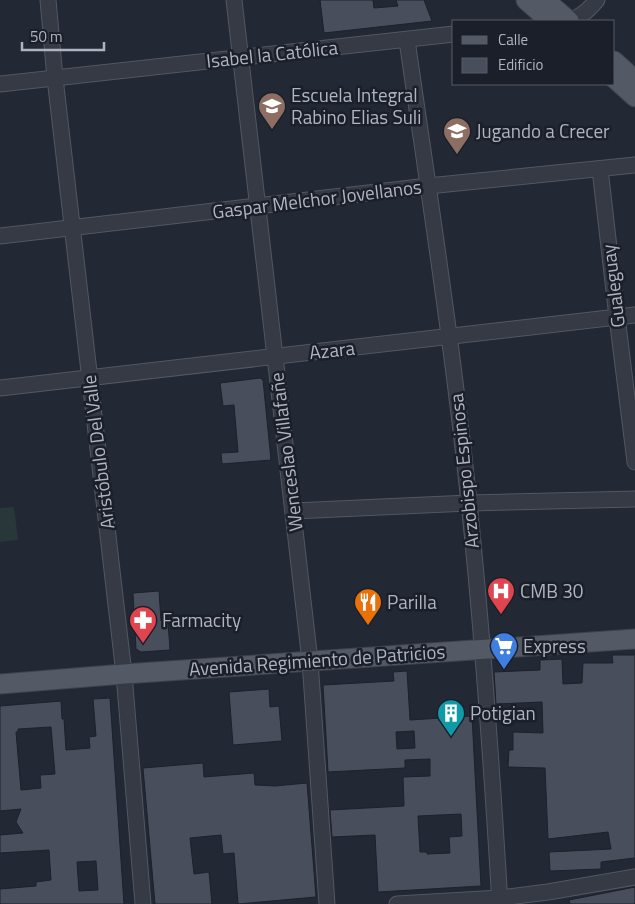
<svg xmlns="http://www.w3.org/2000/svg" width="635" height="904" font-family="'Titillium Web',sans-serif">
	<style>
		.green { fill: #283739 }
		.building { fill: #484e5c; stroke: #1d212b; fill-rule: evenodd }
		.lines { fill: none; stroke-linecap: round; stroke-linejoin: round }
		.minor-casing { stroke: #535762; stroke-width: 17 }
		.major-casing { stroke: #3f434e; stroke-width: 21 }
		.minor { stroke: #353a45; stroke-width: 15 }
		.major { stroke: #535965; stroke-width: 19 }
		.labels { text-anchor: middle; stroke-width: 5; stroke-linejoin: round; paint-order: stroke }
		.street-label { font-size: 19px; fill: #b0b4c1; stroke: #1b1f29 }
		.poi-label { font-size: 19px; fill: #b0b4c1; stroke: #1b1f29; text-anchor: start }
	</style>
	<rect width="100%" height="100%" fill="#222834"/>
	<path class="green" d="M14,507L18,540L0,542V508Z"/>
	<g class="building">
		<path d="M320,0H373L374,8L398,6L396,0H424L432,21L324,33Z"/>
		<path d="M260,378L263,380L271,460L222,464L221,453L238,452L234,405L223,406L220,383Z"/>
		<path d="M159,591L161,621H168L170,650L141,652L136,649L133,593Z"/>
		<path d="M612,655H635V858L601,862V869L550,871L549,852L611,849L608,832L548,839L545,768L508,767L509,750H513V732L543,733L542,702L496,704L494,672L540,670V660L562,659L563,684L582,683L583,663H613Z"/>
		<path d="M407,671L410,720L472,716L481,886L378,892L375,835L332,837L330,810L404,806L403,777L430,776V759L405,760V768L328,772L323,685L394,681L393,672ZM414,731L415,748L397,749L396,732ZM461,814L462,836L449,837L450,853L427,854V852H420L418,816Z"/>
		<path d="M269,689L270,707L279,706L282,741L233,745L229,692Z"/>
		<path d="M110,698L124,904H0V889L36,886V882L51,880L49,850L0,853V835L23,833L16,822L21,809L0,811V706L61,701L62,719H64L66,750L90,748L89,737L96,736L93,699ZM51,727L55,774L40,775L41,788L21,790L16,732H18V729ZM96,861L98,890L79,891L77,862Z"/>
		<path d="M203,763L204,777L254,773L255,785L275,786L307,783L316,897L238,904L234,853L223,854L221,835L190,838L194,874L209,872L212,904H155L143,768Z"/>
		<path d="M635,887V904H570L569,900Z"/>
	</g>
	<g class="lines">
		<g class="minor-casing">
			<g id="minor">
				<path d="M48,0L55,78L124,674L143,904"/>
				<path d="M234,0L310,661L327,904"/>
				<path d="M562,21C578,20 587,12 597,0"/>
				<path d="M407,40C429,194 453,348 469,503C483,636 492,770 500,904"/>
				<path d="M0,84L454,34"/>
				<path d="M600,169L617,317L635,462"/>
				<path d="M0,236L428,186L635,165"/>
				<path d="M0,388L635,315"/>
				<path d="M293,511L469,503L635,499"/>
				<path d="M397,904L500,898L548,892L635,877"/>
			</g>
		</g>
		<g class="major-casing">
			<g id="major">
				<path d="M526,0L550,21"/>
				<path d="M545,0L569,21"/>
				<path d="M614,61L635,80"/>
				<path d="M614,78L635,97"/>
				<path d="M0,684L124,674L635,639"/>
			</g>
		</g>
		<use href="#minor" class="minor"/>
		<use href="#major" class="major"/>
	</g>
	<defs>
		<g id="school-pin" transform="scale(1.4375)"><path d="M0 17L-7.5 6A9.5 9.5 0 1 1 7.5 6Z" fill="#8d6e63" stroke="#1b1f29"/><path d="M0-5L7-2L0 1L-7-2ZM-4 1L0 2.5L4 1V4Q0 6-4 4Z" fill="#fff"/></g>
		<g id="hospital-pin" transform="scale(1.4375)"><path d="M0 17L-7.5 6A9.5 9.5 0 1 1 7.5 6Z" fill="#e0444e" stroke="#1b1f29"/><path d="M-5-5h3v3.5h4V-5h3V5h-3V1.5h-4V5h-3Z" fill="#fff"/></g>
		<g id="restaurant-pin" transform="scale(1.4375)"><path d="M0 17L-7.5 6A9.5 9.5 0 1 1 7.5 6Z" fill="#e8710a" stroke="#1b1f29"/><path d="M-5-6h1v4h1v-4h1v4h1v-4h1v5L-1.5 .5V6h-2V.5L-5-1ZM5-6V6H3V1.5H1.5Q1.5-4 5-6Z" fill="#fff"/></g>
		<g id="pharmacy-pin" transform="scale(1.4375)"><path d="M0 17L-7.5 6A9.5 9.5 0 1 1 7.5 6Z" fill="#e0444e" stroke="#1b1f29"/><path d="M-2-6h4v4h4v4h-4v4h-4v-4h-4v-4h4Z" fill="#fff"/></g>
		<g id="supermarket-pin" transform="scale(1.4375)"><path d="M0 17L-7.5 6A9.5 9.5 0 1 1 7.5 6Z" fill="#3f7fe0" stroke="#1b1f29"/><path d="M-6-5.5h2.5l.6 2H6L4.5 2H-2.5L-4.4-4H-6ZM-1.5 3.2a1.3 1.3 0 1 0 .1 0ZM3 3.2a1.3 1.3 0 1 0 .1 0Z" fill="#fff"/></g>
		<g id="building-pin" transform="scale(1.4375)"><path d="M0 17L-7.5 6A9.5 9.5 0 1 1 7.5 6Z" fill="#0f9aa8" stroke="#1b1f29"/><path d="M-4-6H4V6H1V3H-1V6H-4ZM-2.5-4.3h1.7v1.8h-1.7ZM.8-4.3h1.7v1.8H.8ZM-2.5-1h1.7V.8h-1.7ZM.8-1h1.7V.8H.8Z" fill="#fff"/></g>
	</defs>
	<g fill-rule="evenodd">
		<use href="#school-pin" x="272" y="106"/>
		<use href="#school-pin" x="457" y="131"/>
		<use href="#hospital-pin" x="501" y="591"/>
		<use href="#restaurant-pin" x="368" y="602"/>
		<use href="#pharmacy-pin" x="143" y="620"/>
		<use href="#supermarket-pin" x="504" y="646"/>
		<use href="#building-pin" x="451" y="713"/>
	</g>
	<g class="labels">
		<g class="street-label">
			<text transform="translate(272 54) rotate(-6)" y="7">Isabel la Católica</text>
			<text transform="translate(317 199) rotate(-7)" y="7">Gaspar Melchor Jovellanos</text>
			<text transform="translate(613 286) rotate(-97)" y="7">Gualeguay</text>
			<text transform="translate(332 350) rotate(-6)" y="7">Azara</text>
			<text transform="translate(98 452) rotate(-97)" y="7">Aristóbulo Del Valle</text>
			<text transform="translate(286 452) rotate(-97)" y="7">Wenceslao Villafañe</text>
			<text transform="translate(464 471) rotate(-96)" y="7">Arzobispo Espinosa</text>
			<text transform="translate(317 660) rotate(-4)" y="7">Avenida Regimiento de Patricios</text>
		</g>
		<g class="poi-label">
			<text x="291" y="102">Escuela Integral<tspan x="291" dy="22">Rabino Elias Suli</tspan></text>
			<text x="476" y="138">Jugando a Crecer</text>
			<text x="520" y="598">CMB 30</text>
			<text x="387" y="609">Parilla</text>
			<text x="162" y="627">Farmacity</text>
			<text x="523" y="653">Express</text>
			<text x="470" y="720">Potigian</text>
		</g>
	</g>
	<rect x="452" y="20" width="162" height="65" fill="#1b1f29" stroke="#575b66"/>
	<rect x="462" y="36" width="25" height="8" fill="#535965" stroke="#575b66"/>
	<text x="498" y="45" font-size="15" fill="#b0b4c1">Calle</text>
	<rect x="462" y="58" width="25" height="15" fill="#484e5c" stroke="#575b66"/>
	<text x="498" y="70" font-size="15" fill="#b0b4c1">Edificio</text>
	<path d="M22 42v8h82v-8" fill="none" stroke="#b0b4c1" stroke-width="2.5"/>
	<text x="30" y="42" font-size="15" fill="#b0b4c1" stroke="#1b1f29" stroke-width="4" paint-order="stroke">50 m</text>
</svg>
